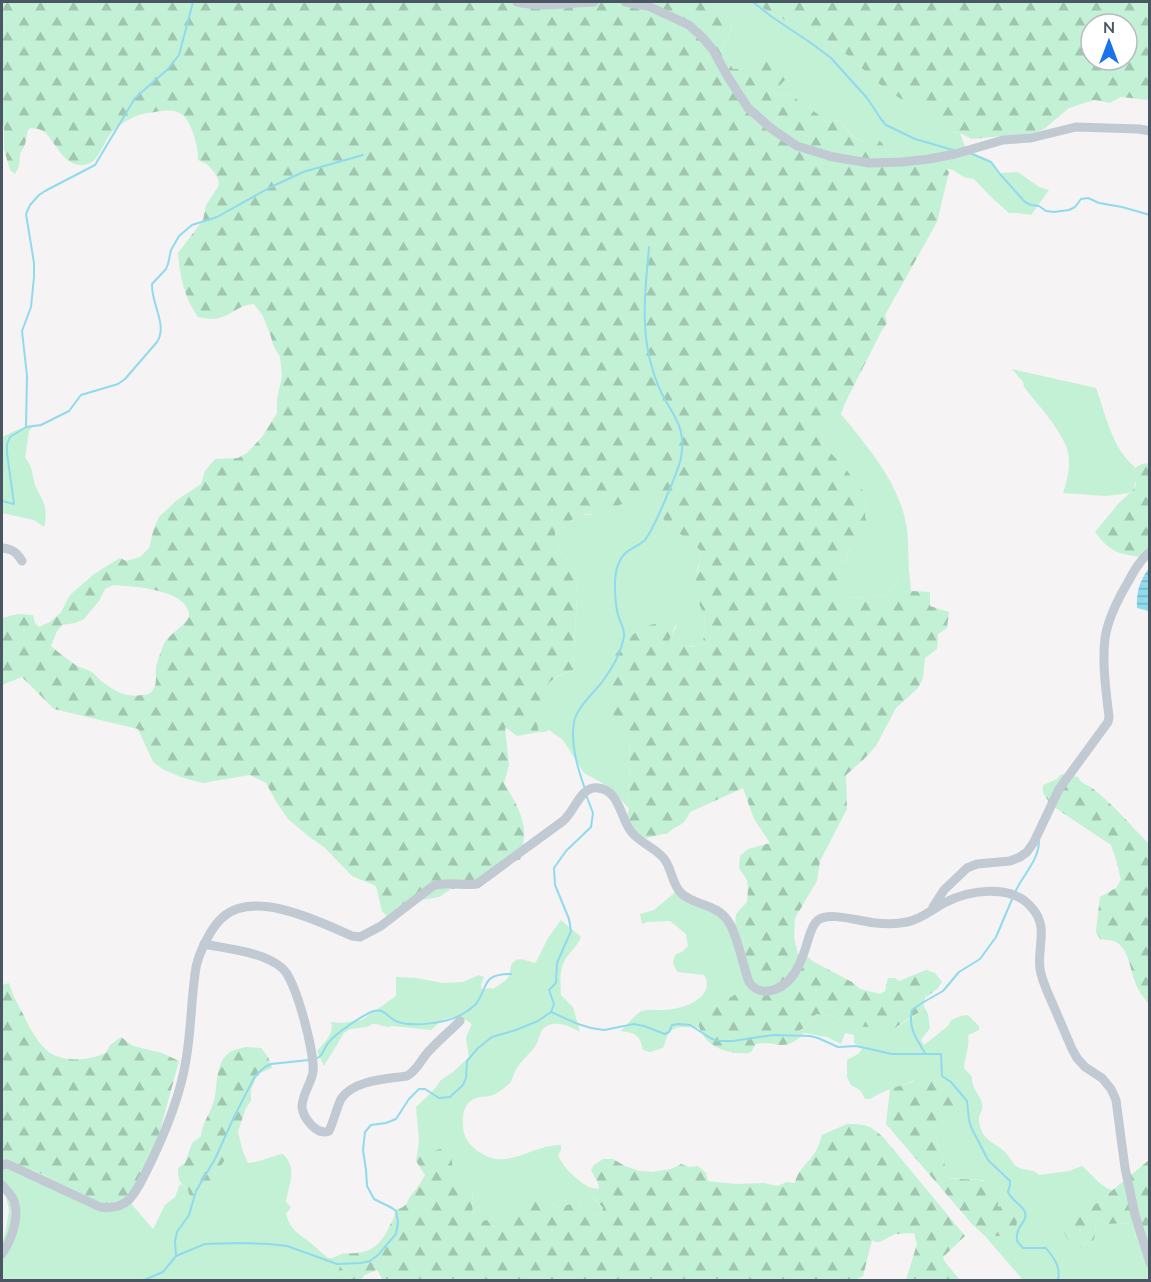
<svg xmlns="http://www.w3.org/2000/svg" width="1151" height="1282" font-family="Mulish,sans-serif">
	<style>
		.grass { fill: #c3f1d5 }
		.forest { fill: url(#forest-firs); fill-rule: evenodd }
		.water { fill: url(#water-rules) }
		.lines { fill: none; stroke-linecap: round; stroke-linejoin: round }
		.stream { stroke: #90daee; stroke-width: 2 }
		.minor { stroke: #c1cad2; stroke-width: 9 }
	</style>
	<defs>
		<pattern id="forest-firs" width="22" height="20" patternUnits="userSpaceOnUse" patternTransform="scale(1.5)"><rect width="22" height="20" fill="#c3f1d5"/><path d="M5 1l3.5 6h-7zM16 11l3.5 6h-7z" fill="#a0c6b0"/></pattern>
		<pattern id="water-rules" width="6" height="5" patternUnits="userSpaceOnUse" patternTransform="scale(1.5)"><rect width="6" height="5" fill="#90daee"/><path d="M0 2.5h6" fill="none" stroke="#78b4c4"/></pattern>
	</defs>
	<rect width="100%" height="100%" fill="#f5f3f3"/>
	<g class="grass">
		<path d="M721,2H751L782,18L803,33L837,46L885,89L901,99L927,108L944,123L952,132L960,133C962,139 964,146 969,150C981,161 991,153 999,173L1018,172L1039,187L1049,190L1031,215L1017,213H1009L991,197L974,179L964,177L953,170L945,168L941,162L911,161L891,157L882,143C857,144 855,138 839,120L826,122L819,115L788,93L774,96L775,90L762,61L750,69H733L722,49C735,27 735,22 721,2Z"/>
		<path d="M1012,369L1096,388C1106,415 1112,449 1135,467L1133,469C1135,479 1138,486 1129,493L1106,496L1063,493C1068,479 1072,461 1066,446C1058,426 1038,405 1024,387L1023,382Z"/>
		<path d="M841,414C866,445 896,479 905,519C910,538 907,560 910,579C896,581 894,585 887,596L854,598L841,597C844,565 842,551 868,529L865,516L866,493L858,486L846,469L827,449L822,442L823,430L827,424Z"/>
		<path d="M34,425L29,431L25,458C33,466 32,475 35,485C38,492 43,500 45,507C46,514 46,521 44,527L34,520L2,513V437L19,429Z"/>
		<path d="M652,487L660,514L668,526L686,538L701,551L700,561L697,570L696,597L705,617L703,644L697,646L666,645L677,625L626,640L611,661L614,716L616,724L629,739L630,765L628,797L629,809L615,792L602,783L584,773L563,740L549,730L545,732H539L535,716C540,708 541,701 543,693C546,681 562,674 573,670L578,577L573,565L561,552L555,542V532L580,514L590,515Z"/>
		<path d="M680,888C690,897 706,906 720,906C723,916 734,924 743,929C743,949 747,967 756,985L706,1009L698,1024L700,1028C690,1028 676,1024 669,1033C666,1037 665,1044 663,1048L650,1052L643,1050C640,1035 636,1033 621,1031C627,1025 634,1015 642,1011C647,1009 655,1010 661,1010C675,1010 696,1005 704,993C708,986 708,981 704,975L678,972C672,965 672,961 676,954L682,952L688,946L686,934L670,921L647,922L642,924L640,914L654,910Z"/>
		<path d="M561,920L581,937C578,944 575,947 570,953C559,965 560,979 561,995L573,1007L580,1032C569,1026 553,1018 542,1030C539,1035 538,1042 535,1047C529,1054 522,1060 517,1068C513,1073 513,1080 509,1084C504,1088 496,1095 490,1096C485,1097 481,1096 476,1098C465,1102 462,1113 463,1124C463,1134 466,1141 474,1148C505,1175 528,1145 561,1145V1150L558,1155C563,1168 577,1180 589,1187L590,1193L603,1209L601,1214L593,1215L584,1210L580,1205L560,1208L551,1204L505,1212L502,1223L499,1226H493L492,1227L479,1222L473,1216L472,1201L473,1189L453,1171L451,1163L435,1150L427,1153L417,1155L419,1140L416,1107L432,1092L441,1080L453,1072L469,1057L466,1039L467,1035L472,1024C465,1018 451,1015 443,1020C439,1022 435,1027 431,1030L392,1026L387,1027L376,1024H372L367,1027L350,1029L344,1033L324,1066L317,1051C324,1043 335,1033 331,1022L342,1023L362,1020L396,996V977L416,978L443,983L463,982L479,975L484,977L481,985L482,990L490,988L493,989C498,985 506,982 509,976C510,973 510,969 511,966C515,956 525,959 533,963L536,962L548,938Z"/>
		<path d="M924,1006L928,1014L930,1028L921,1040L924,1045L948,1026L951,1020L961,1016L968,1015L979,1026V1030L968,1035C970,1047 965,1056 964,1068L972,1077C971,1088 979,1093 982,1103C984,1110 978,1114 979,1121C981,1141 995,1142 1005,1152C1009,1156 1013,1164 1017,1167C1025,1171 1033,1168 1039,1175L1069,1171L1082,1166C1092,1174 1100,1187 1112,1190L1064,1232L1081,1246L1083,1244L1092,1241C1097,1234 1094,1226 1097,1219H1100L1107,1224L1132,1223L1135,1237L1141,1247L1149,1266L1147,1277L1149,1280H1023L984,1235C998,1236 1014,1239 1017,1221L998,1207L997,1192L983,1180L948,1178L945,1165L936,1141L944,1118L922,1076C906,1086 886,1088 870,1099H865L860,1090L851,1085L847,1077V1060L858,1054L863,1048L854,1043V1035L845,1033L841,1044L827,1037L799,1032L807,1026L816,1014L831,1016L848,1025L880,1024L898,1027C908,1019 917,1017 924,1006Z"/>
		<path d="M238,1132L243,1152L248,1163C261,1162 271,1156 283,1154C298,1169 289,1183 286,1202L291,1207L286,1214C291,1232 300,1234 312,1244C318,1249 323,1254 328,1258H333L339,1255L341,1265L334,1280H2V1244L6,1229L9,1210L6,1197L2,1191V1157C16,1166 33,1170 49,1177C66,1184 86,1201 104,1203C110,1204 120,1201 127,1199L153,1229L165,1205L175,1197L180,1184L188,1189L205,1193L208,1185L229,1154Z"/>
	</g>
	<g class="forest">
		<path d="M2,2H721C736,22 734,27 722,49L733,69H750L762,61L774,60L782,69L785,80L775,90L774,96L788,93L819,115L826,122L839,120C852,135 857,146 879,140L882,143L891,157L911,161L941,162L949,172L937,222L885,315L887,323L881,332L845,403L841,414L827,424L823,430L822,442L827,449L846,469L858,486L866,493L865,516L869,529C856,540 845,551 844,568C843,578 844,587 842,597L854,598L887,596C894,585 896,581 910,579L911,591L930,592V606L949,612L947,628L938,634L937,649L925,658L923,678L918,688L896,708L876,746L863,760L846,775L847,809L820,861L817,881L795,918L794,938L798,954L806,956L814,962L852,982L860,989L880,994L885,991L888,978H895L899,981L926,970L935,973L942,982L937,989L925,998C923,1013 919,1012 907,1020C899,1025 898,1027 889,1030L880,1024L867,1027L848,1025L831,1016L816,1014L807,1026L799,1031L804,1033C783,1055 777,1039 756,1044C754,1046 753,1050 751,1052C748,1054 744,1053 741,1053C720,1053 697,1040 698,1017L706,1009L755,985C747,967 743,949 743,929L735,925L736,914L747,902L748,890L747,880L739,868L740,856L748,849L770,843L754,819L743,788L690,812C682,829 678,823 667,834H663L643,839L632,829L627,817L629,809L628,797L630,765L629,740L616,724L611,708L608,687L611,661L626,640L643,627L661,622H677L667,645L681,643C688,648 696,647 703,644L705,617L696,597L694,586L700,561L701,551L686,538L668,526L660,514L652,487C629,499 607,517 580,514L555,532V542L561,552L573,565L578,577L573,670C563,673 549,679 545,689C543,694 543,699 541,704C536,720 535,715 539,732L517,736L505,727L509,765L504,783C512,796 526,819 524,836C524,844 522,851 521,859L512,862L489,881L473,889H451L439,897L421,900L392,922L382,911L376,886L352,876L324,847L308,836L288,819L277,803L266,783L250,775L202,783L181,777L164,770L153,762L138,729L54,709L22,677L2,685V618L18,614L33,615L35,623L39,627L50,622L61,612L70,595L94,574L120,558L126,561L140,557L149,548L154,528L159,517L177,500L201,484L205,471L215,459L238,458L247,453L262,437L277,413V399L282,376L280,357L274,347L270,334L263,316L254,304C241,304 234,313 222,317C215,320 206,319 198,317C184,297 180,277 178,253L203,220L206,205L219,185L218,179L214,172L207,164L198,160C198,149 196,142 193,133C186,111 176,108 155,112C147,113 139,114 132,118C126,121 118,126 113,131C102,141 100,167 80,165C61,163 56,141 43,131C40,129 35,128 30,128L28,130L25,144L20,154L19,166L15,174L10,170L4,149V127L2,124ZM113,585C131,586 181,589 188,610C189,614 190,615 188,619C181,629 166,636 163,646C161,651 157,662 156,667C155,675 158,682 153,690C150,694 147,695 142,695C125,698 113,690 100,680C97,677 94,673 90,671C86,669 81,668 77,666C68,660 59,653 51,646L57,631L62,625L75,623L84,619L99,601L105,589Z"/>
		<path d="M751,2H1149V100L1121,97L1110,103L1094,100L1069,108L1044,129L1034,133L972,139L960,133L952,132L944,123L927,108L901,99L885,89L837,46L802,33L782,18ZM1091,24H1127V60H1091Z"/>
		<path d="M1149,463V558C1122,554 1113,556 1095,532L1119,503L1132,491L1136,485L1133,469L1142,464Z"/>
		<path d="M1061,774L1078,777C1081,784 1086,784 1092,788C1113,804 1131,826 1149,844V1004C1143,997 1137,989 1134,979C1130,967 1128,947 1114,941C1110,940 1104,940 1100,939L1096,931L1100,897L1116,888L1121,880L1117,863L1111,845L1051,805L1043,793V785L1057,779Z"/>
		<path d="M9,983C12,994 18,1004 23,1014C29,1027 38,1044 50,1053C67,1063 89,1060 106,1053L110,1045L121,1037L133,1046L162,1053L179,1061L158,1138L142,1176L123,1203C118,1203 110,1205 105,1204C85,1201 67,1185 49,1177C34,1170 16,1166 2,1157V985Z"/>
		<path d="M246,1047L261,1048L268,1057L272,1068L260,1073L255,1080L251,1090V1101L246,1108L234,1143L229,1154L208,1185L205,1193L192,1197L189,1194L188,1189C179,1183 178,1179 178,1168L185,1163L192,1143L201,1136C202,1124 209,1115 213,1104C219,1088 213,1061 232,1051C236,1049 242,1048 246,1047Z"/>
		<path d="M922,1075L953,1081L959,1093L962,1105L954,1119H944L936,1141L945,1165L948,1178C962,1181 992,1175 997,1192C998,1196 998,1202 998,1207L1005,1204L1017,1221L1016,1228L1010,1235L998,1236L984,1235L972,1224L886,1124L890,1089L912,1082Z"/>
		<path d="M847,1124C866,1124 870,1125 884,1138L965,1236L943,1257L945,1262L960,1280H906L917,1244L914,1233L895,1234L880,1242H875L872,1240L863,1276L854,1280H383L377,1270L365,1275L360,1280H334L341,1265L339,1255C345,1252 351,1254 357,1253C374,1251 382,1242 389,1227C392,1221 395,1218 395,1210C410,1206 405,1202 413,1193C418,1187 421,1182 425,1175L416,1161L417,1155L444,1148L451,1154L453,1171L473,1189L472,1201L473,1216L479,1222L487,1220L492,1227L499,1225L502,1223L499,1215L514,1209L528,1198L539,1199L560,1208C580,1200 576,1204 593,1215L601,1214L603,1208L590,1193L589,1187L599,1189L598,1183L591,1170L594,1165L603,1159H613L625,1166L640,1171L652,1172L671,1169L681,1164L690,1167L698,1166L706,1173L708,1181L736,1184L764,1183L777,1186L787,1182L795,1183C797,1171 807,1164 814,1154C818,1149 820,1141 822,1135Z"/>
		<path d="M1149,1160V1280L1147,1277C1150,1259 1143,1254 1136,1238C1134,1234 1133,1228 1132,1223L1107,1224L1100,1219H1097C1094,1226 1097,1234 1093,1241L1083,1244L1082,1246L1083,1249L1068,1240L1063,1231Z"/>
	</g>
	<path class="water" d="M1149,568V611L1137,608C1136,591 1140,581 1149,568Z"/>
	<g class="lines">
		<g class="stream">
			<path d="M753,2L772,17L811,43L831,58L867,98L881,119L886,125L915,139L953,150"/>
			<path d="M970,153L991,162L1000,174L1025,202L1031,205L1039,206L1046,211L1054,212L1069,210L1075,207L1081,199L1088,198L1099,203L1122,207L1150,215"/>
			<path d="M26,427L27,376L22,331L31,307L34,277V263L26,214L30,205L39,195L45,191L95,165L135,98L168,69L179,55L193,2"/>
			<path d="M2,501L14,504L7,453V444L10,437L26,427L41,425L69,411L81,395L118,384L125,379L157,342C168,325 151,304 152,284L166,269L168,264L171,250L179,236L192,225L217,217L269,188L303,172L363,155"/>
			<path d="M585,789C578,769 570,744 574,722C577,707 593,694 602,682C612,669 621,652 624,637C625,629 620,622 618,615C615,603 613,576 618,565C624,549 633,550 644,541C653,532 678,471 681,458C686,427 675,419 662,394C656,382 652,369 649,356C641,320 646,282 649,247"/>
			<path d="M1015,892C1023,875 1039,860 1039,841"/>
			<path d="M551,1012L554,1004L549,990L556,983L557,963L571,931L569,919L555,885L554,868L566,851L591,827L593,813L586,795"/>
			<path d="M551,1012L578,1024L591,1028L604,1030L634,1024L644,1026L665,1034L669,1032L672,1025L678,1024L690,1025L712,1039L720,1041H733L773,1035L810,1036L818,1038L838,1047L856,1046L892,1054H941L942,1076L951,1082L967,1101L969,1120L971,1127L988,1160L1010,1181V1185L1008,1192C1012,1201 1022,1205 1025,1212C1028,1223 1015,1225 1017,1241L1023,1248H1046C1054,1258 1061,1267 1058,1280"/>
			<path d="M925,1053C916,1038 908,1028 912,1010L922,1003L943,991L959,972L980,959L996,937L1013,897"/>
			<path d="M315,1059C324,1056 323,1049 329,1042C335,1034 364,1014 374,1011C386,1008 388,1019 398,1022C415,1027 446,1023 461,1015C466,1012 472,1008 476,1004C489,986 481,974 511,974"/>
			<path d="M176,1256L175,1241L177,1232L189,1215L196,1191L215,1159L234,1117L255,1076L265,1067L271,1064L309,1060"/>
			<path d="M144,1280L163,1272L176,1256L205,1244L239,1243L269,1244L287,1246L337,1264L361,1263L370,1261L378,1255L396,1234L398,1222L396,1211L392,1208L374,1199L367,1186L366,1170L363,1150L365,1132L371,1125L386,1123L396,1119L409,1099L419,1089H425L439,1098L450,1097L463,1085L466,1078L467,1061L478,1048L492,1037L516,1030L538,1021L551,1012"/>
		</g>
		<g class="minor">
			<path d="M517,2C543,8 568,3 594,2"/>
			<path d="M625,2L648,6L689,25L703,38L713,50L728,77L748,108L772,129L797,146L833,157L869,163L902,162L929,159L955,154L1003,140L1031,138L1076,127L1139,129L1150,131"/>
			<path d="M2,548C12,549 17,552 22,561"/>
			<path d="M933,907L944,890L967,868L977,864L1010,861L1020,857L1027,852L1034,842L1059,789L1108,722L1109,717C1106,691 1102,664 1105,638C1108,618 1118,599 1128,582C1134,571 1140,560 1150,552"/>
			<path d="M204,944C228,949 264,952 282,968C296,979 315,1054 313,1072C311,1084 302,1094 302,1107C303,1118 317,1136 329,1131C334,1121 336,1109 341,1099C353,1080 387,1079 407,1076C418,1070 421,1059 429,1051C439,1040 450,1031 460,1021"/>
			<path d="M2,1165L7,1164L16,1168L100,1207C128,1211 135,1194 146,1172C163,1138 180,1098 186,1060C191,1032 191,1003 195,974C196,962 201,950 207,939C211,931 216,923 223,917C255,889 320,922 352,936L360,937L381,926L433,886C446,881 463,886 477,884L563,821C575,811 581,785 598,788C619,790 620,816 630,830C638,843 656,847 665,860C672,870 672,884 681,893C694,906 716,903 728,921C737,933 743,966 749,982C754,989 759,992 768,991C793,988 802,961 808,940C810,934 812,925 818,920C830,911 861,922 876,923C886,924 897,924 907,922C922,919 931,910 944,903C969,890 1012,883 1032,908C1049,927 1037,946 1040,969C1042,982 1049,995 1054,1007C1060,1021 1066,1035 1072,1049L1077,1058L1085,1067L1102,1078L1111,1089L1116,1100L1125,1168L1135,1215L1150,1263"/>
			<path d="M2,1185C6,1190 12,1195 14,1201C20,1217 11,1241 2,1254"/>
		</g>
	</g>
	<rect width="1151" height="1282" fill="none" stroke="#4a5661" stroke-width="6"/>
	<g transform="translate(1109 42)"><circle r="28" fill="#ffffff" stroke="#b7bbc0" stroke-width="1.5"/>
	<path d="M0-4.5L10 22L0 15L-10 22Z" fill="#1a73e8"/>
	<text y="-9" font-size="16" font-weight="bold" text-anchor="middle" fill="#4a5661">N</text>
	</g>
</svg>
